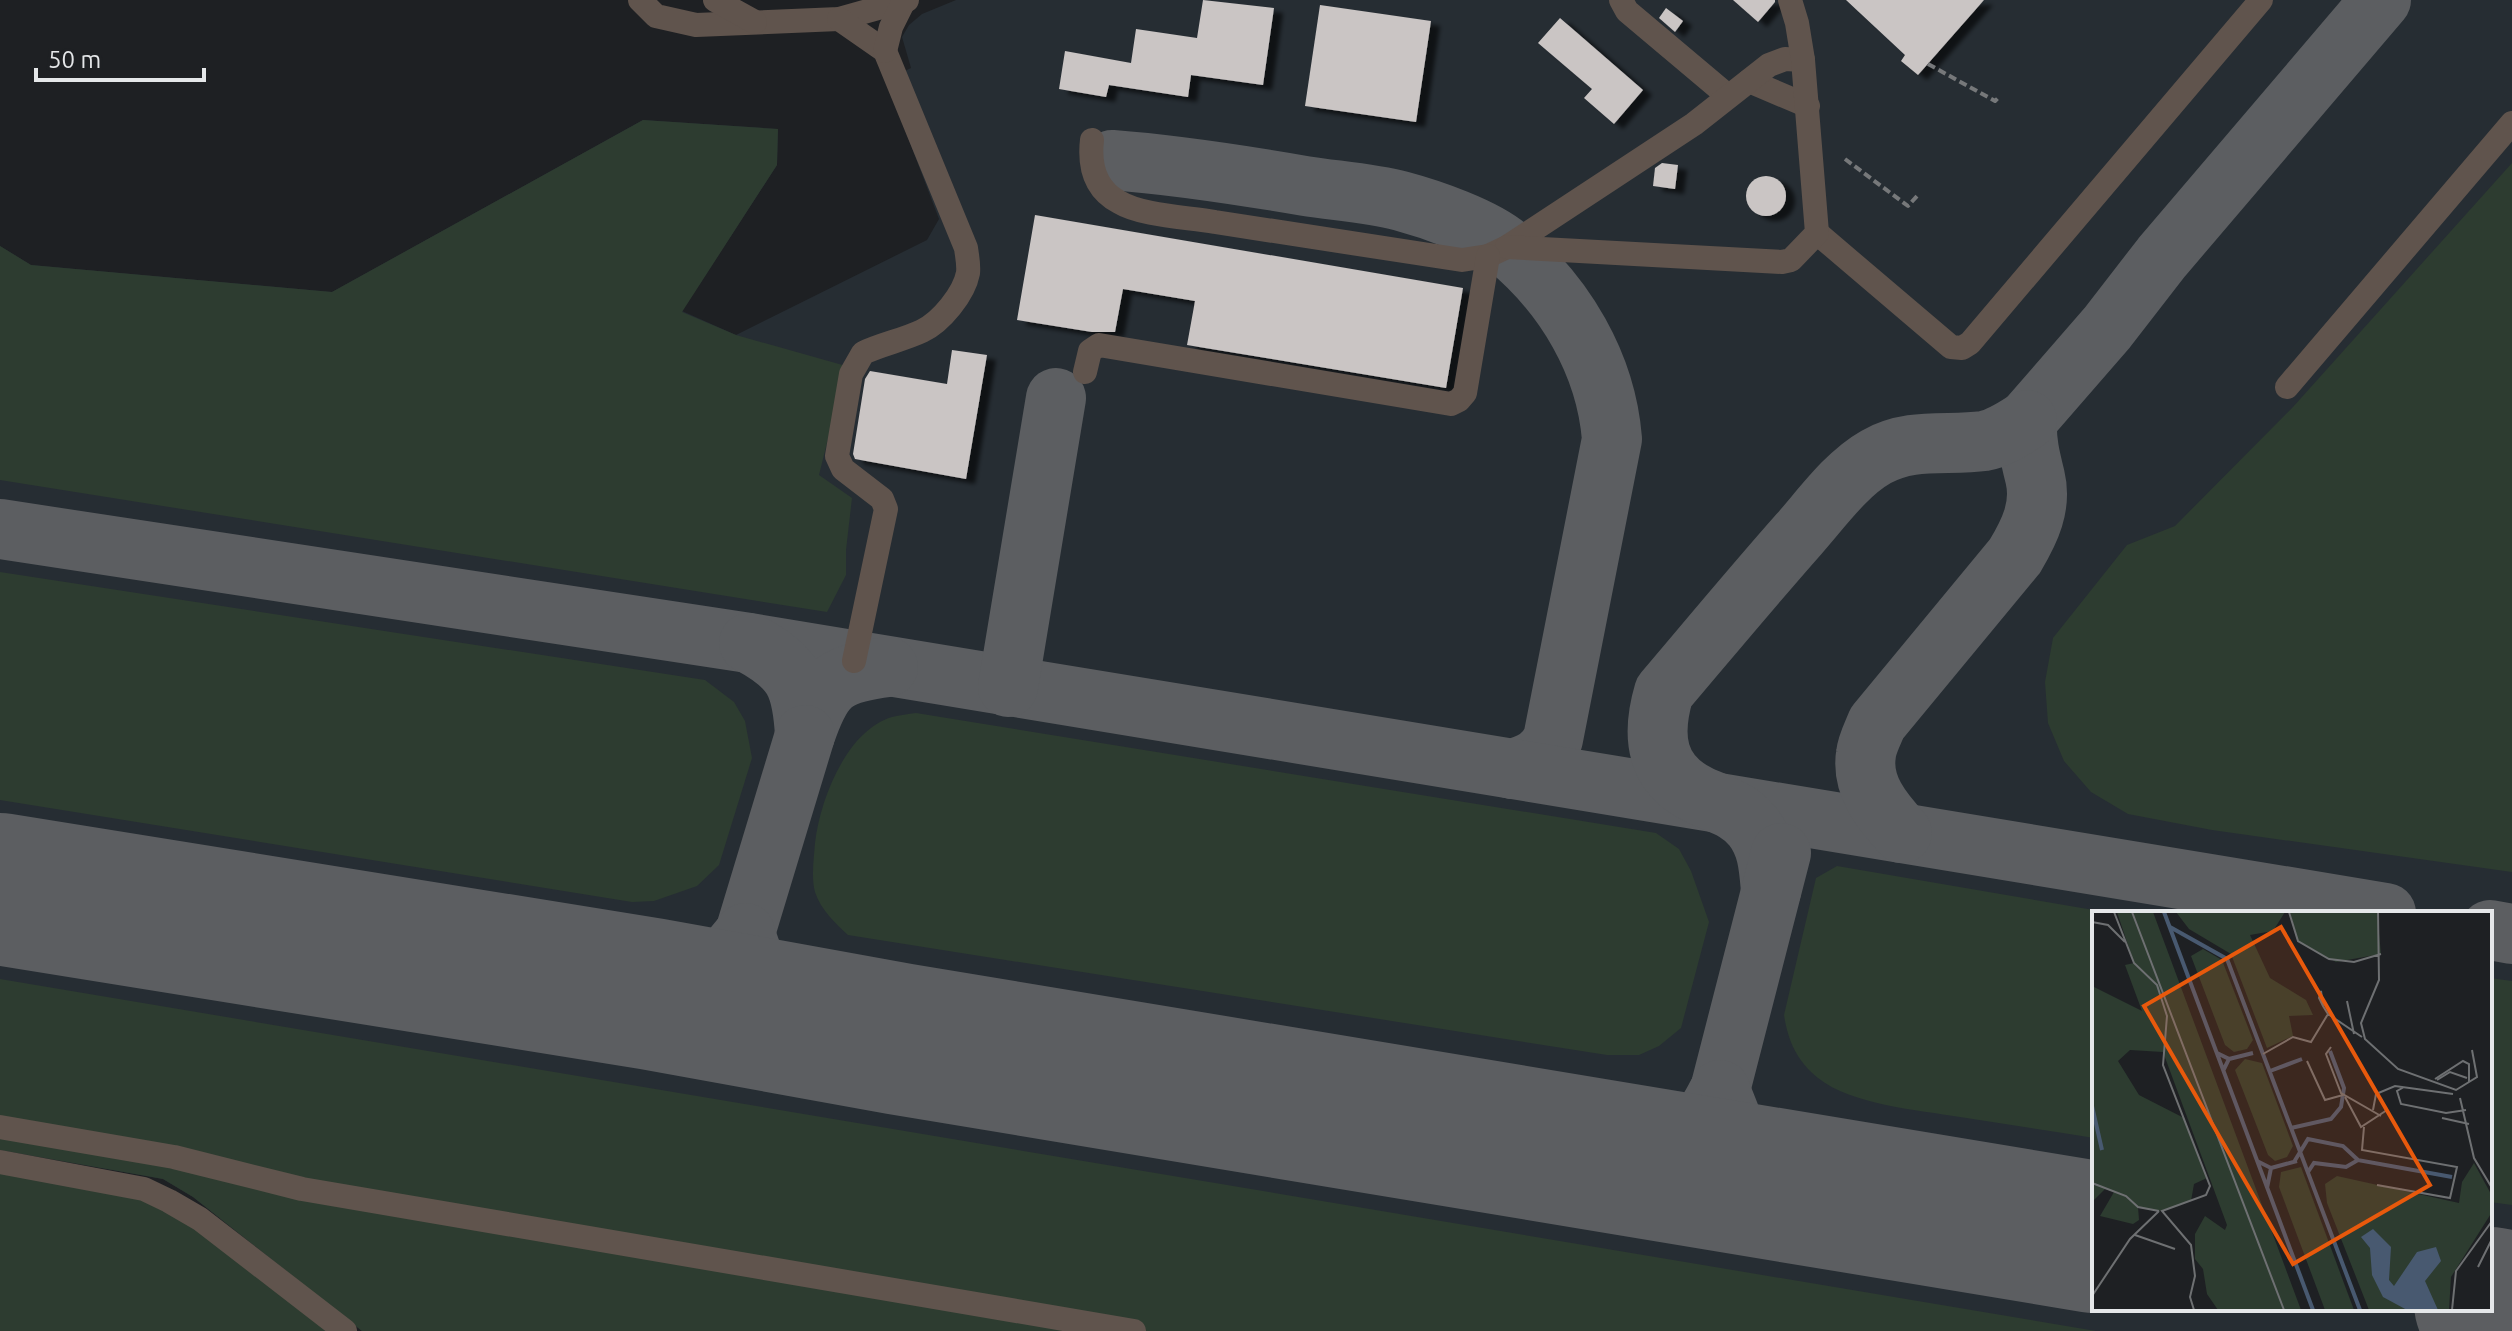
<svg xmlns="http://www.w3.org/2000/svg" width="2512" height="1331" font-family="Ubuntu,sans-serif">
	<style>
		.built { fill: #262d33; fill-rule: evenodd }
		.green { fill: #2d3c30 }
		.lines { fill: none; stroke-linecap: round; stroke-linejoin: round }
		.taxiway { stroke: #5c5e61; stroke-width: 60 }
		.runway { stroke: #5c5e61; stroke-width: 152 }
		.building { fill: #cac5c4; filter: url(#shadow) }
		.path { stroke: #76787a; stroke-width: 4; stroke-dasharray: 8 4; stroke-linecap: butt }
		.minor { stroke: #60544d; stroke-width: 24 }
		.inset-river { fill: none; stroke: #485970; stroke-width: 4 }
		.inset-road { fill: none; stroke: #6e7072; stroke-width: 2 }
		.view { fill: #e8590c; fill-opacity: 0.15; stroke: #e8590c; stroke-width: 4 }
		.inset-edge { fill: none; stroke: #e5e7e9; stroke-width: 4 }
	</style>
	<defs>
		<filter id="shadow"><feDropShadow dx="9" dy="5" stdDeviation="2" flood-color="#0009"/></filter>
	</defs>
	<rect width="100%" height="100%" fill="#1e2023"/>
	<path class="built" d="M956,0H2512V1331H362L193,1197L163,1179L0,1150V246L31,265L332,292L643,120L778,129L777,165L682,311L736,335L927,240L939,219L886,80L911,68L902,37L909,25L922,14ZM2094,913H2490V1309H2094Z"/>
	<g class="green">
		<path d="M643,120L778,129L777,165L682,312L736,335L846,366L819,475L852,498L846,550V575L827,612L0,480V246L31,265L332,292Z"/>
		<path d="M2512,163V872L2212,830L2128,814L2091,792L2064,761L2048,723L2045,682L2053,638L2127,545L2175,526L2293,407Z"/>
		<path d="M0,572L705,680L734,702L745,721L752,758L719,865L697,886L654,901L632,902L0,800Z"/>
		<path d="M916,713L1656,833L1679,849L1691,871L1709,922L1681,1028L1659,1046L1639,1055H1607L848,935C835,923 821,910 815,892C811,877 814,858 815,843C820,800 846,731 892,717C900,715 908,714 916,713Z"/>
		<path d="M1837,866L2111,913H2094V1138C2049,1131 2005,1124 1960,1117C1918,1110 1852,1105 1818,1078C1797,1061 1788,1041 1784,1015L1816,878Z"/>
		<path d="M2490,978L2512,981V1205L2490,1202Z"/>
		<path d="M0,979L2096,1331H362L193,1197L163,1179L0,1150Z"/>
		<path d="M0,1162L143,1189L345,1331H0Z"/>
	</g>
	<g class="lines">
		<g class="taxiway">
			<path d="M1112,160C1177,165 1241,175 1305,186C1337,191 1370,193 1401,201C1431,209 1483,227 1507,247C1565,295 1606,364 1612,439L1553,739C1545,757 1531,764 1512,769"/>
			<path d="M0,529L749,643L2386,913"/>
			<path d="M749,643C794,667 802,684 805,735C823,683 833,674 888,667"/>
			<path d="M1008,687L1056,398"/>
			<path d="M1902,833C1882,811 1861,786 1866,754C1867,744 1873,733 1877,723L2015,556C2030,531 2042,506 2035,477C2030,457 2026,441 2027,420L2107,328L2162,257L2381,0"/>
			<path d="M1771,891C1769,868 1768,846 1753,827C1739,809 1721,805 1701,796C1655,775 1651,736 1664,692C1709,639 1753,586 1799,534C1822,508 1846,474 1876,457C1911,437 1947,446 1984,441C2000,438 2013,429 2027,420"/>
			<path d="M2490,930L2512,934"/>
			<path d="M745,933L805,735"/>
			<path d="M652,994C701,981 713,974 745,933C758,974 768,1001 807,1023"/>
			<path d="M1720,1090L1781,853"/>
			<path d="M1615,1158C1646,1151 1678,1139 1703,1117C1710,1110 1715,1098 1720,1090L1737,1133L1761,1157L1780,1171L1847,1196"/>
		</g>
		<g class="runway">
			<path d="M0,889L652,994L900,1039L2094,1237"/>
			<path d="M2490,1303L2512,1307"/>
		</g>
	</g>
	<g class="building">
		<path d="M1203,0L1274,8L1263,85L1191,75L1188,97L1109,85L1106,97L1059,89L1065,51L1131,63L1136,29L1197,38Z"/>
		<path d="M1733,0H1775V2L1758,22Z"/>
		<path d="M1846,0H1984L1918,75L1901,61L1905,55Z"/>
		<path d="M1320,5L1431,21L1416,122L1305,106Z"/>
		<path d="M1666,8L1683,21L1675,32L1659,18Z"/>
		<path d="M1560,18L1643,90L1614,124L1584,98L1592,89L1538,43Z"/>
		<path d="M1662,163L1678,165L1675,189L1653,186L1655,168Z"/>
		<circle cx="1766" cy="196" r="20"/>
		<path d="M1035,215L1463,288L1446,388L1187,345L1195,301L1123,289L1115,332H1092L1017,320Z"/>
		<path d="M952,350L987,355L966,479L855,459L853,454L865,379L870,371L947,384Z"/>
	</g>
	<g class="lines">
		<g class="path">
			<path d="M1928,64L1995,101L2000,96"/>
			<path d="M1845,159L1908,206L1917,196"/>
		</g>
		<g class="minor">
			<path d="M640,0L656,16L696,25L839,19L907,0"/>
			<path d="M715,0L755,22"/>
			<path d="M1621,0L1627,11L1728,96"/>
			<path d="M839,19L885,51L966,248C967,256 969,264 968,273C964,294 941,322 922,331C903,340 882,344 863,353L851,374L837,456L843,469L882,499L886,509L854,661"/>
			<path d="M885,51L891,27L904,1"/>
			<path d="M1749,81L1808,106"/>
			<path d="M1092,140C1089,166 1095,189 1119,202C1142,216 1188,217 1215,222C1297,234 1379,247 1462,260L1488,256L1507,247L1694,124L1769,65L1785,59L1803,60"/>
			<path d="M1817,233L1951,347L1962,348L1970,343L2261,0"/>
			<path d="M1507,247L1782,262L1791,260L1817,233L1803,60L1797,23L1790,0"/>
			<path d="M1085,372L1090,351L1099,345L1451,404L1459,400L1465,393L1488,256"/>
			<path d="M2287,387L2512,123"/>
			<path d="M0,1127L174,1157L302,1189L1134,1331"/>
			<path d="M0,1162L144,1189L169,1201L200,1219L345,1331"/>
		</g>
	</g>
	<g transform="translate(2092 911)">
		<rect width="400" height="400" fill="#1e2023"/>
		<path d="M25,1H61L209,399H126L115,383L111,358L103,348V323L113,305L133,319L135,314L71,141L38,139L26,150L47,184L92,207L115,267L102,273L99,290L67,300L46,296L47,309L41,313L8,305L22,281L13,278L0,291V75L50,100L33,54L42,52ZM84,1H193L181,20L158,24L178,67L214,89L221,104L197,105L201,125L175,137L139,43L97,18ZM198,1H285L289,43L244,51L206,30ZM111,38L130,49L161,129L155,138L142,141L133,134L99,45ZM153,148L170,152L201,235L195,246L183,250L176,244L143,159ZM382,252L399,283L400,301L359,366L357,399H277L235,292L233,273L245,265L367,292L370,271ZM209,256L253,375L262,399H233L187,276L189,261Z" fill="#2d3c30"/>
		<path d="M281,318L299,336L297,369L302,375L325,341L344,336L349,350L333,370L346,399H315L291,386L280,364L278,337L269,326Z" fill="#485970"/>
		<path class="inset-river" d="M72,1L221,399M78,16L135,48L268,399M125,142L137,148L131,160M137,148L161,142M178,160L210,148M0,195L10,239M199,217L239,208L249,196L252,177L238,140M165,250L179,257L175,277M202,251L216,228L251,235L266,249M179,257L205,250M216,261L222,252L254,256L266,249L360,266"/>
		<path class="inset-road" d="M22,1L42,52L65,74L75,105L71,154L118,275L114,284L70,300L99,334L103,365L98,386L102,399M40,1L192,399M197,1L206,30L237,48L262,51L289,43M286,1L287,69L269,112L273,128L306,158L364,179L385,166L380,139M0,11L16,14L33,31M255,90L262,123M231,95L229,80L227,87L231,95L236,103L270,126M239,136L234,143L249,182L289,205M171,143L201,126L219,131L236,103M215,150L233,189L251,184M343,168L371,150L377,153V171M345,169L358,161L375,167M312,176L305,180L309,193L354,202L374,199M253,186L269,216L295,199M368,187L382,247L400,277M281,199L284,183L303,175L361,183M350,207L377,213M272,216L270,239L365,256L358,287L285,274M0,272L34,285L46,296L67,300M43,324L83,338M386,356L399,330M0,385L38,328L67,300M360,399L364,360L400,310"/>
		<path class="view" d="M189,16L338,274L201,353L52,95Z"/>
		<rect width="400" height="400" class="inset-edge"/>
	</g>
	<path d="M36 68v12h168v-12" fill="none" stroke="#e5e7e9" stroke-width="4"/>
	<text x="48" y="68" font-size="24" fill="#e5e7e9" stroke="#1e2023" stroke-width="6" paint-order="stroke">50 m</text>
</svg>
